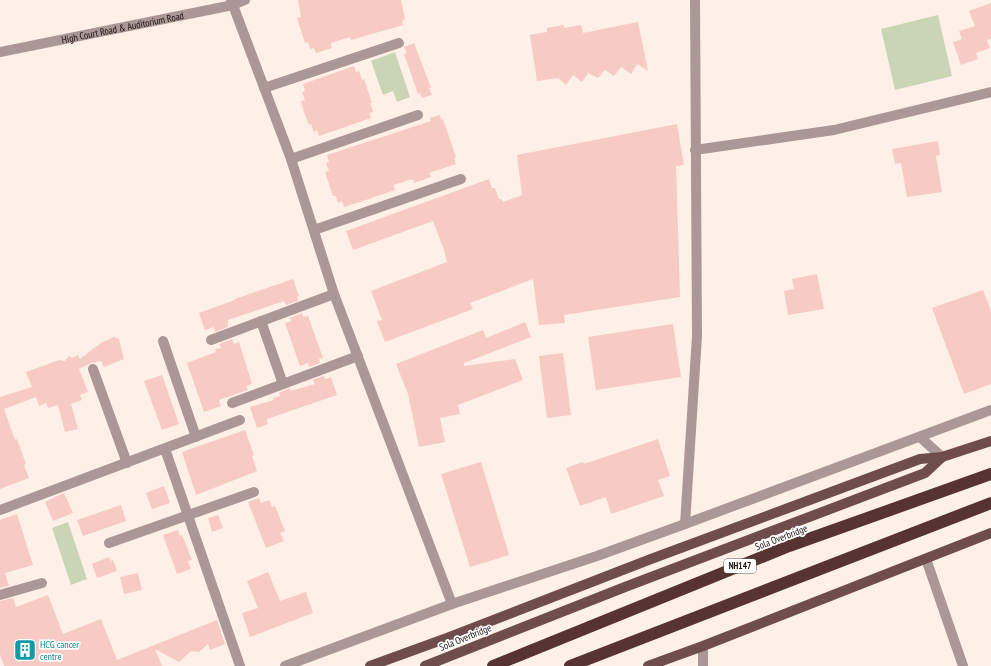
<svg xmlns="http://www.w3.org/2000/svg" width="991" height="666" font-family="'PT Sans Narrow',sans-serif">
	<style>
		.green { fill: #cad5b6 }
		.building { fill: #f7cac3 }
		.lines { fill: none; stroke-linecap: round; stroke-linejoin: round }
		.minor { stroke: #ab9796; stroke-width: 10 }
		.major { stroke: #6e4d4c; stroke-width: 10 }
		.highway { stroke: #573332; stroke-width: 12 }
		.labels { text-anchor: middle; stroke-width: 3.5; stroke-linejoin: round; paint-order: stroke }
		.shield { fill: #fff; stroke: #5f5a56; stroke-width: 1 }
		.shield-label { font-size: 9px; font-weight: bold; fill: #1b130e }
		.street-label { font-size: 10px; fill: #1b130e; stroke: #fff }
		.culture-label { font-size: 10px; fill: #0d838f; stroke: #fff; text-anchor: start }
	</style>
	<rect width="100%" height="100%" fill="#fef0e6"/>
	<g class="green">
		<path d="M938,15L952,76L895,90L881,29Z"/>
		<path d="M395,52L410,97L397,102L393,91L383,95L371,61Z"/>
		<path d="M68,522L87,579L71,585L52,528Z"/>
	</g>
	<g class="building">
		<path d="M298,0H401L405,19L402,21L403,25L351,40L350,37L331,43L332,48L316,53L314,48L310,49L308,42L305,43L297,18L301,17Z"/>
		<path d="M991,3V39L987,40L990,48L976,53L978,59L961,65L953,42L962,39L959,31L975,26L969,11Z"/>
		<path d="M638,22L648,71L637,64L631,74L621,67L614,76L605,70L598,78L588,73L582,82L573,75L566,85L558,78L537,81L530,35L547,32V28L564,25V28L581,25L583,33Z"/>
		<path d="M414,43L431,88H429L432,95L422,98L420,93L418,94L404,54L407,53L404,47Z"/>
		<path d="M354,66L356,72L359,71L362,80L364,79L372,103H370L373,112L369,113L371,118L319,136L317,130L314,132L311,124L309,125L304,112L301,101L305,100L302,92L305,91L303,84Z"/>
		<path d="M440,115L441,120L443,119L456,157L454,158L456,164L429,173L431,177L414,183L413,179L393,185L395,190L360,202L344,207L342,201L338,203L336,196H333L325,172L329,171L326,163L329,162L327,155L407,129L431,121L430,118Z"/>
		<path d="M677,124L684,165L676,166L680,297L564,315L565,323L539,325L533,279L470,303L473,309L385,342L377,321L382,320L371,291L447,262L444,250L433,221L353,250L346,231L489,179L492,188H495L499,199H501L503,202L522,195L517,155Z"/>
		<path d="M938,141L940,155L936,156L942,192L907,197L901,163L895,164L892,149Z"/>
		<path d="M817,274L824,309L788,315L784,291L794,289L792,279Z"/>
		<path d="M293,279L299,296L297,297L298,301L286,305L284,301L228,320V327L215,332L214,327L205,330L199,313L235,300V299Z"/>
		<path d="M983,290L991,311V384L964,394L932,308Z"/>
		<path d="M302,313L303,317L308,316L323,358L319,359L320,363L309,367L308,363L300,366L285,323L291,321L290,318Z"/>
		<path d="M525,322L531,337L464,363V366L515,359L523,380L458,405L460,414L440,418L445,442L419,447L408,394L396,364L483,330L486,338Z"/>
		<path d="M673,324L681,377L596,390L588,337Z"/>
		<path d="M114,337L119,339L124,359L104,367L101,361L91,363L79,369L88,392L80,395L82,400L71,404L78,429L65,432L58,405L48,408L46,403L39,406L36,397L4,409L15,440L17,439L26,464L24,465L29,478L0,489V397L32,387L26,372L59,360L65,361L69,356L72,358L78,355L80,359L102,342Z"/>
		<path d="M232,339L234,344L239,342L252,384L246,386L248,390L219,400L221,406L204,412L187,363L216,352L215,349L221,348L219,344Z"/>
		<path d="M563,353L571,415L547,418L539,356Z"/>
		<path d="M162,375L179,424L162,430L144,381Z"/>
		<path d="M324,376L325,379L331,377L337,395L267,419L268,424L257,428L250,407L274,400L273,398L280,396L279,393L290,388L291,391L315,384L313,380Z"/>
		<path d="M245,430L254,455L252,456L257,471L196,495L182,452Z"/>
		<path d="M658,439L670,476L658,480L664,496L611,514L606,497L580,506L566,468L583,462L584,464Z"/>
		<path d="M481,462L509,555L470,567L441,474Z"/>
		<path d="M164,486L170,503L152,509L146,493Z"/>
		<path d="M64,493L73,513L53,521L45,502Z"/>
		<path d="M259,498L261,503L269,500L272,507L275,506L285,531L280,533L284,541L266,548L248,502Z"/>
		<path d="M121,505L126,521L83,536L77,520Z"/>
		<path d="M17,514L33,565L5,573L9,586L0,588V520Z"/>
		<path d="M218,515L223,528L212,532L208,518Z"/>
		<path d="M178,530L180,536L182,535L192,560L188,561L191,569L177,574L163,535Z"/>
		<path d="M109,557L111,561L113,560L117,571L97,578L92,564Z"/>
		<path d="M268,572L280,601L306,592L313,613L250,637L242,613L258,608L247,581Z"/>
		<path d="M138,573L142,590L124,594L120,577Z"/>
		<path d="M48,595L63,634L101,619L117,660L217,620L225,644L210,650L208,644L199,652L191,651L179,662L155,649L162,666H4L0,654V601L13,598L16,607Z"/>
	</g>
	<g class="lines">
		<g class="minor">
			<path d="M231,0L291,159L334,294L452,604"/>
			<path id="s1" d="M0,52L233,5L245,0"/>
			<path d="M264,88L399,43"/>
			<path d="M695,150L834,130L991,92"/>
			<path d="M291,159L418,115"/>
			<path d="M314,230L461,179"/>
			<path d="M261,321L283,384"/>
			<path d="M211,340L334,294"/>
			<path d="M163,341L196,437"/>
			<path d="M93,369L127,463"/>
			<path d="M232,403L358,356"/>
			<path d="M920,437L942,457"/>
			<path d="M165,449L240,666"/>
			<path d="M0,510L240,420"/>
			<path d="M685,524L697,336L695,0"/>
			<path d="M109,543L254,492"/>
			<path d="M926,559L963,666"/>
			<path d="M0,595L42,583"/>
			<path d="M285,666L452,604L597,556L685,524L991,410"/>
			<path d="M703,666V646"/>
		</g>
		<g class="major">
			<path d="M370,666L447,638L651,559L920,459L942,457L991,441"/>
			<path d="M425,666L625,587L925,473L942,457"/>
			<path d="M648,666L703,646L991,533"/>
		</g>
		<g class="highway">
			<path d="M493,666L789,546L991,474"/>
			<path d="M570,666L991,503"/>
		</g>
	</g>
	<defs>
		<g id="building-square" transform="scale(1.15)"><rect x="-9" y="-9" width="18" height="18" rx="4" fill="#0f9aa8" stroke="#fff"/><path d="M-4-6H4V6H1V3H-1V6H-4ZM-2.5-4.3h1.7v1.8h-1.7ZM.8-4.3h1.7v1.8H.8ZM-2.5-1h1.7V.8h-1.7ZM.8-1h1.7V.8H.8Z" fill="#fff"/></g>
	</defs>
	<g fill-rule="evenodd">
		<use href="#building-square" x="25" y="650"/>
	</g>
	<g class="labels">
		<rect class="shield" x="724" y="559" width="32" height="14" rx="3"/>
		<g class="shield-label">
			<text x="740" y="569">NH147</text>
		</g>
		<g class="street-label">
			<text dy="4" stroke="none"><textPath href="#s1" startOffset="125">High Court Road &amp; Auditorium Road</textPath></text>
			<text transform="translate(781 537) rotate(-21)" y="4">Sola Overbridge</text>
			<text transform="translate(465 637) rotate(-22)" y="4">Sola Overbridge</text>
		</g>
		<g class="culture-label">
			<text x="40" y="648">HCG cancer<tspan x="40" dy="12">centre</tspan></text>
		</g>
	</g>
</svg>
